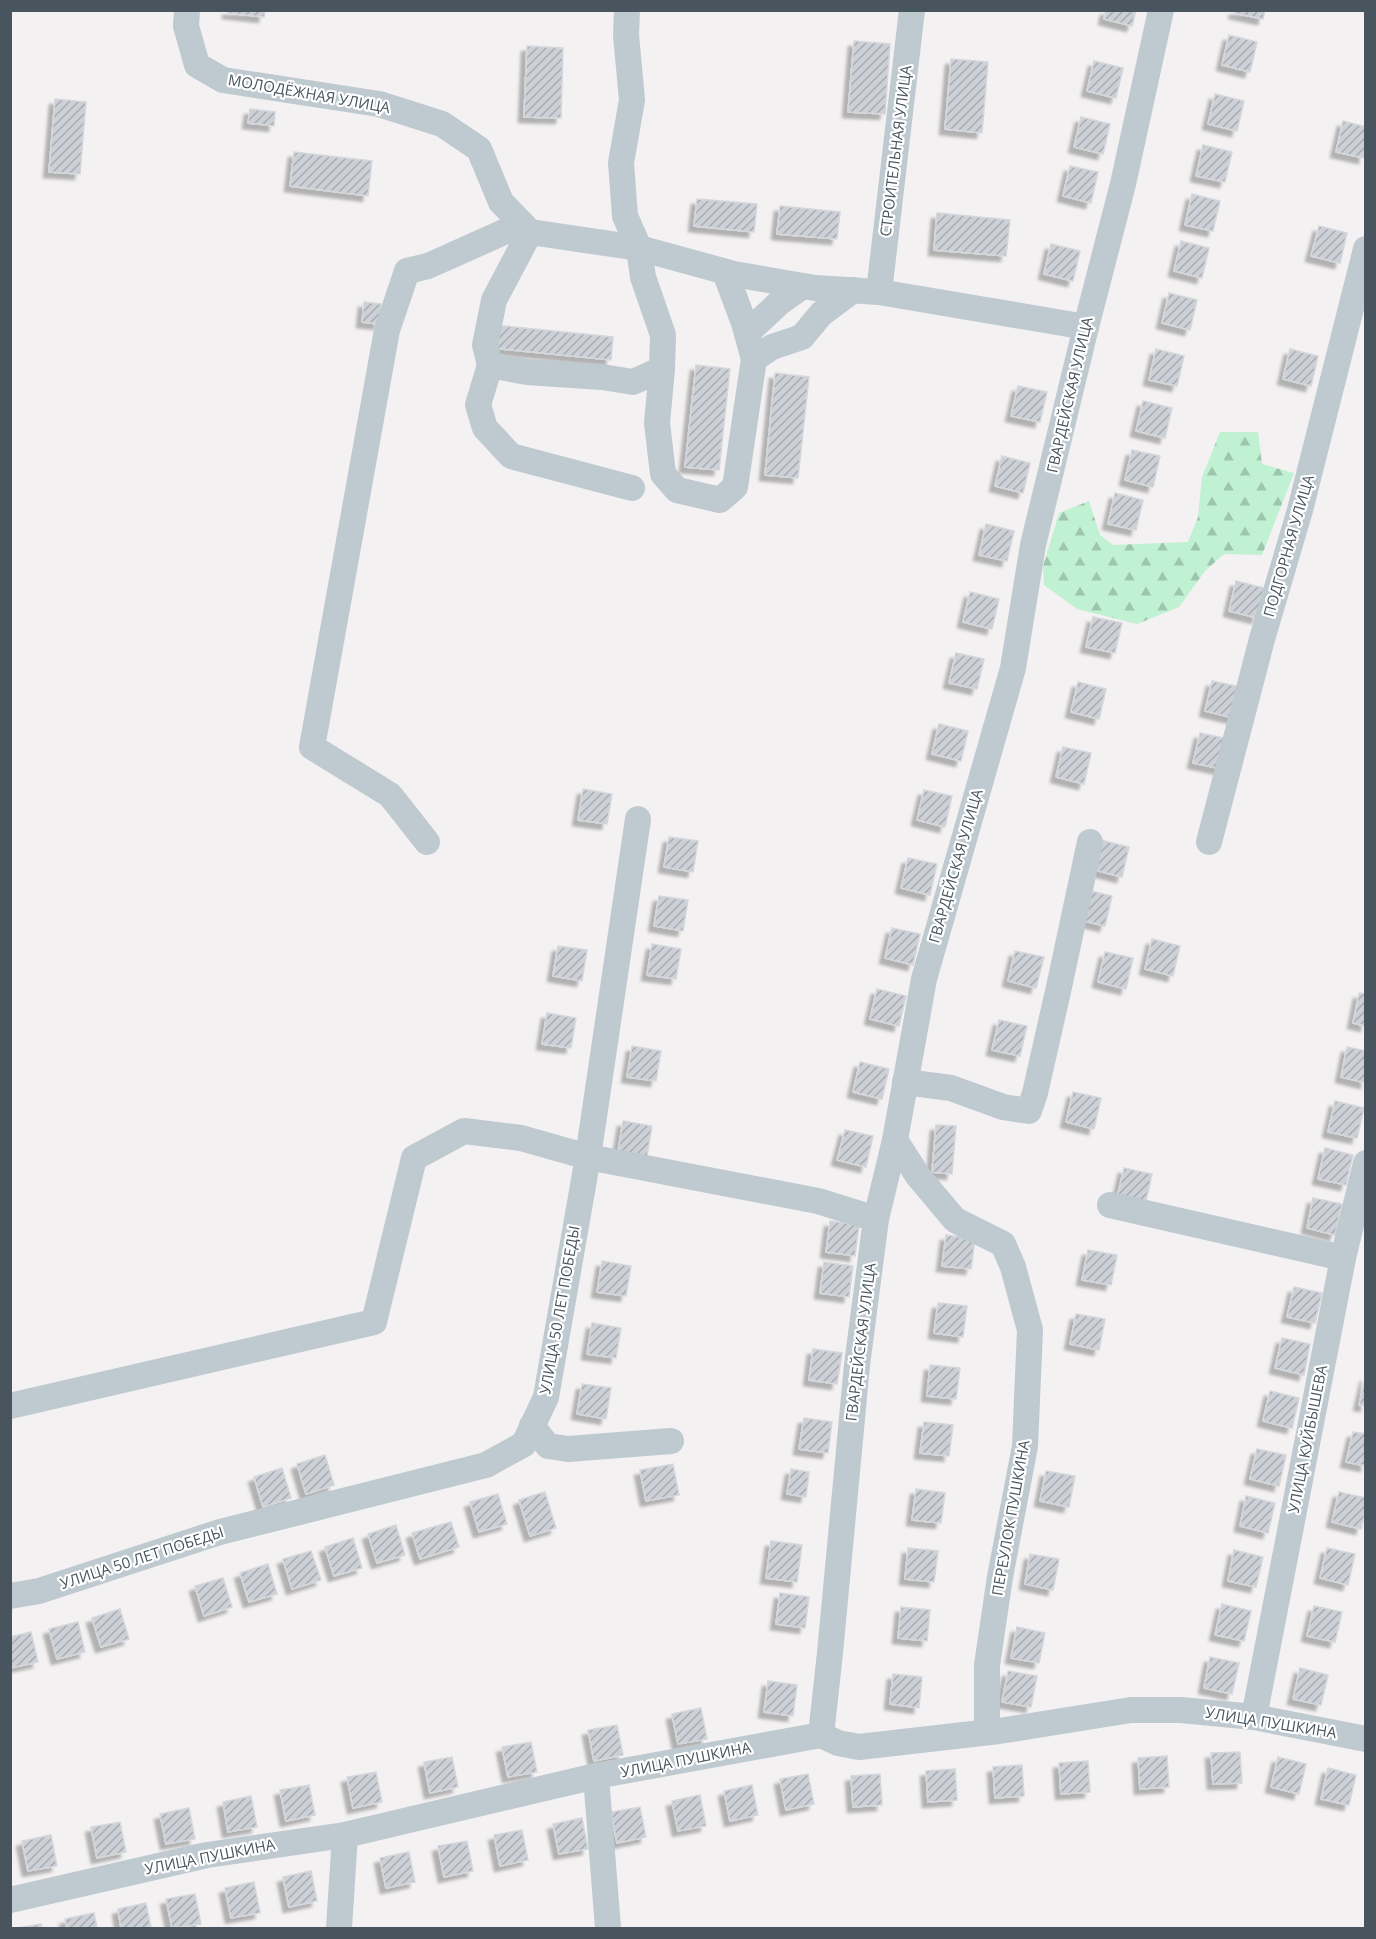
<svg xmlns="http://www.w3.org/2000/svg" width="1376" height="1939" font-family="'Open Sans',sans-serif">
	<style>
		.forest { fill: url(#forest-firs) }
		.building { fill: url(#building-hatch); stroke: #d5d7dc; stroke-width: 1.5; filter: url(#shadow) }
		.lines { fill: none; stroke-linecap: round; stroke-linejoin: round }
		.minor { stroke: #bfc9d0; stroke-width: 26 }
		.labels { text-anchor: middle; stroke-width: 4.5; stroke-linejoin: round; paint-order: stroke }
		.street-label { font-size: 15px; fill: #48555f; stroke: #fff }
	</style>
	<defs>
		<pattern id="forest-firs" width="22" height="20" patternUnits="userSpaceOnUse" patternTransform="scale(1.5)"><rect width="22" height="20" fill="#c0f1d2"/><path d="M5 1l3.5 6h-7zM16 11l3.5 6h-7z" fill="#9ec6ae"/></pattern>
		<pattern id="building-hatch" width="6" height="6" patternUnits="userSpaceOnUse" patternTransform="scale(1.5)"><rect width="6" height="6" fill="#cdd0d6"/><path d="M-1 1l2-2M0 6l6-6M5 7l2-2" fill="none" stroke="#a8acb1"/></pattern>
		<filter id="shadow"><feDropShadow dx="-5.5" dy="5.5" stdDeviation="1.5" flood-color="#0004"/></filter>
	</defs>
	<rect width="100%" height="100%" fill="#f3f1f1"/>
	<path class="forest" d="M1220,432H1258L1262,464L1294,473L1262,555L1224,554L1205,571L1179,607L1137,624L1077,609L1044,585L1043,566L1059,513L1089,501L1100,535L1113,545L1188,542L1198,517L1202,477Z"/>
	<g class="building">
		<path d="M228,10H265L264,17L228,13Z"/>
		<path d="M1106,10H1136L1132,26L1104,19Z"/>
		<path d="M1235,10H1265L1263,19L1234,13Z"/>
		<path d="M1229,35L1257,42L1250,72L1222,65Z"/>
		<path d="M854,41L890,44L885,114L848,112Z"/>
		<path d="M527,46L563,48L561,118L524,117Z"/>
		<path d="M951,59L988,62L982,133L945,129Z"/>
		<path d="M1094,61L1123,68L1116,98L1087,91Z"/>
		<path d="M1215,94L1244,101L1237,131L1208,124Z"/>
		<path d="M55,99L86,102L80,174L49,172Z"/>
		<path d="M250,109L275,112L274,126L248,123Z"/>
		<path d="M1081,117L1110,124L1103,154L1074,147Z"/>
		<path d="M1343,121L1366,127L1364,158L1336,152Z"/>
		<path d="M1203,145L1232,152L1225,182L1196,176Z"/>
		<path d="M294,152L372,161L368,196L290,186Z"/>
		<path d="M1070,166L1098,172L1091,203L1063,196Z"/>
		<path d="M1192,194L1220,201L1213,231L1185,225Z"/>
		<path d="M697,199L757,204L754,232L694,226Z"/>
		<path d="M780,206L840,212L837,239L777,234Z"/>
		<path d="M937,213L1010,220L1006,256L934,250Z"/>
		<path d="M1319,226L1347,233L1340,263L1311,256Z"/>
		<path d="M1181,241L1209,248L1202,278L1174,271Z"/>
		<path d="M1051,244L1080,251L1073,281L1044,274Z"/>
		<path d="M1169,293L1197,300L1190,330L1162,323Z"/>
		<path d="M364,302L381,304L379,324L362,322Z"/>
		<path d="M494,325L613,337L611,360L491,348Z"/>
		<path d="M1156,349L1184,356L1177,386L1149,380Z"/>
		<path d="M1290,349L1318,356L1311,386L1283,379Z"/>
		<path d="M696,365L730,369L719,470L685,467Z"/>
		<path d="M775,373L809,377L798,478L765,475Z"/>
		<path d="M1018,386L1047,392L1040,422L1011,416Z"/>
		<path d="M1143,401L1172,408L1165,438L1136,431Z"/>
		<path d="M1132,450L1160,456L1153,487L1125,480Z"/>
		<path d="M1002,456L1030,463L1023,493L995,486Z"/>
		<path d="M1115,493L1143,500L1136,530L1108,524Z"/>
		<path d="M986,524L1014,531L1007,561L979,555Z"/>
		<path d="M1236,581L1264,588L1257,618L1229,611Z"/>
		<path d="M970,592L999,599L992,629L963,622Z"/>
		<path d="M1093,617L1122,623L1115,653L1086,647Z"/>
		<path d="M956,653L984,659L977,689L949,683Z"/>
		<path d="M1212,681L1241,687L1234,718L1205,711Z"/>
		<path d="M1078,682L1106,689L1099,719L1071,712Z"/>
		<path d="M939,724L968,731L961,761L932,754Z"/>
		<path d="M1200,733L1229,739L1222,769L1193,763Z"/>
		<path d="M1063,747L1091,753L1084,784L1056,777Z"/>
		<path d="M583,789L612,794L607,824L578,820Z"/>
		<path d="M924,790L952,796L945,827L917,820Z"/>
		<path d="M669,837L698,841L693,872L664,867Z"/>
		<path d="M1101,840L1129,847L1122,877L1094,870Z"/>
		<path d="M908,858L937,864L930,895L901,888Z"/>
		<path d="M1083,889L1112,896L1105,926L1076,919Z"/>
		<path d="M659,896L688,900L683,931L654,926Z"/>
		<path d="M892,928L920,934L913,965L885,958Z"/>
		<path d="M1152,939L1180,946L1173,976L1145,969Z"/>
		<path d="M652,944L681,949L676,979L647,975Z"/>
		<path d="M558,946L587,950L582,981L553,976Z"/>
		<path d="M1015,951L1044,957L1036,988L1008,981Z"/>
		<path d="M1105,952L1133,958L1126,989L1098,982Z"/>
		<path d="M877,989L906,996L899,1026L870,1019Z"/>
		<path d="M1359,993L1366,994V1026L1353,1023Z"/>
		<path d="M547,1013L576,1018L571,1048L542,1044Z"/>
		<path d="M999,1020L1027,1026L1020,1056L992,1050Z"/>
		<path d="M632,1046L661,1051L656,1081L627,1077Z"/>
		<path d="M1347,1047L1366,1051V1083L1341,1077Z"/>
		<path d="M860,1062L889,1069L882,1099L853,1092Z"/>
		<path d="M1073,1092L1101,1098L1094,1129L1066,1122Z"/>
		<path d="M1335,1101L1364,1108L1357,1138L1328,1132Z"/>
		<path d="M623,1121L652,1126L647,1156L618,1152Z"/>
		<path d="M936,1125L956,1126L952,1174L932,1172Z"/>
		<path d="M845,1130L873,1136L866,1167L837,1160Z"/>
		<path d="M1325,1148L1353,1155L1346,1185L1318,1179Z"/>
		<path d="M1124,1168L1152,1174L1145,1205L1117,1198Z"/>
		<path d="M1313,1198L1342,1204L1335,1235L1307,1228Z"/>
		<path d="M830,1221L859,1225L855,1256L826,1252Z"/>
		<path d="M946,1235L975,1239L971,1269L942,1266Z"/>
		<path d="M1088,1250L1117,1255L1111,1285L1082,1280Z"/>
		<path d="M602,1261L631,1266L626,1296L597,1292Z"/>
		<path d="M824,1262L853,1266L849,1297L820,1293Z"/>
		<path d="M1294,1287L1322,1293L1315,1323L1287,1317Z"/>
		<path d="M938,1303L967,1306L963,1337L934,1333Z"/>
		<path d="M1076,1314L1105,1319L1099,1350L1070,1344Z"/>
		<path d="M592,1323L621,1328L616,1358L587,1354Z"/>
		<path d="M1282,1338L1310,1344L1304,1375L1275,1368Z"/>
		<path d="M813,1349L842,1353L837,1384L809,1380Z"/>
		<path d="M930,1365L960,1368L956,1399L927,1396Z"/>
		<path d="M1366,1375V1406L1359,1405Z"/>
		<path d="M582,1384L611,1388L606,1419L577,1414Z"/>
		<path d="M1270,1391L1299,1398L1292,1428L1263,1421Z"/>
		<path d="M804,1418L832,1422L828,1453L799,1449Z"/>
		<path d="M924,1422L953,1425L949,1456L920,1453Z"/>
		<path d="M1353,1432L1366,1434V1466L1346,1462Z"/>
		<path d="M1257,1449L1286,1455L1279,1486L1250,1479Z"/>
		<path d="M325,1455L334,1485L306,1494L297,1464Z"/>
		<path d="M673,1464L679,1495L646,1501L640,1470Z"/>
		<path d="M282,1468L291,1498L263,1507L254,1477Z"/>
		<path d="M791,1469L809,1472L806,1497L787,1494Z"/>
		<path d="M1046,1471L1075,1476L1069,1507L1040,1501Z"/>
		<path d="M916,1489L945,1493L941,1523L912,1520Z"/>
		<path d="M545,1492L556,1528L530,1536L519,1500Z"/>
		<path d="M1339,1492L1366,1498V1509L1361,1529L1332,1522Z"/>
		<path d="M498,1494L507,1524L479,1532L470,1502Z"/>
		<path d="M1246,1496L1275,1503L1268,1533L1240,1526Z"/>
		<path d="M451,1522L459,1547L420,1559L412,1533Z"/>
		<path d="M396,1525L405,1555L377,1563L368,1534Z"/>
		<path d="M353,1538L362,1568L334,1576L325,1547Z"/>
		<path d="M771,1541L802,1545L797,1582L766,1578Z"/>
		<path d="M908,1548L938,1551L934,1582L905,1579Z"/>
		<path d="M1327,1548L1355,1554L1348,1585L1320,1578Z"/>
		<path d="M1234,1550L1263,1557L1256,1587L1228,1581Z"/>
		<path d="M311,1551L321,1580L292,1589L283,1559Z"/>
		<path d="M1030,1554L1059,1559L1053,1590L1025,1584Z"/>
		<path d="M268,1564L277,1594L249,1602L240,1573Z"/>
		<path d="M223,1578L232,1607L204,1616L195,1586Z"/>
		<path d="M780,1593L809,1597L805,1628L776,1624Z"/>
		<path d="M1222,1604L1251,1611L1244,1641L1215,1635Z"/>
		<path d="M1314,1606L1342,1612L1335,1642L1307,1636Z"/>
		<path d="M901,1607L930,1610L927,1641L898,1638Z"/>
		<path d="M120,1609L129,1639L101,1647L92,1618Z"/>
		<path d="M78,1622L85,1652L57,1659L49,1629Z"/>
		<path d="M1017,1627L1045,1633L1039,1663L1011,1658Z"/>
		<path d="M31,1632L38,1662L10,1668V1637Z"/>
		<path d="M1210,1657L1239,1663L1232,1694L1204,1688Z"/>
		<path d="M1300,1668L1328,1675L1321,1705L1293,1699Z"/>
		<path d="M1008,1671L1037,1676L1031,1707L1002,1702Z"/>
		<path d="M893,1674L922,1677L919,1708L890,1704Z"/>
		<path d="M768,1681L797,1685L793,1716L764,1712Z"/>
		<path d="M701,1708L707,1739L678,1744L672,1714Z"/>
		<path d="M617,1725L623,1755L594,1761L588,1730Z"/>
		<path d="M531,1742L537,1772L508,1777L502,1747Z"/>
		<path d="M1240,1752L1242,1783L1213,1784L1211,1753Z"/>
		<path d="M1167,1756L1169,1787L1140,1789L1138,1758Z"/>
		<path d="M452,1757L458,1787L430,1793L424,1762Z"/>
		<path d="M1278,1757L1306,1764L1299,1794L1271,1787Z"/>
		<path d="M1088,1761L1090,1792L1061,1794L1059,1763Z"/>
		<path d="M1022,1765L1024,1796L995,1798L993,1767Z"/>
		<path d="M1328,1768L1356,1775L1349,1805L1321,1799Z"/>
		<path d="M955,1769L957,1800L928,1802L926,1771Z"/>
		<path d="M376,1772L382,1802L353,1808L347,1777Z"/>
		<path d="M808,1774L814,1804L786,1810L780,1779Z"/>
		<path d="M880,1774L882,1805L853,1807L851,1776Z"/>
		<path d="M309,1785L315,1815L286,1821L280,1790Z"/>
		<path d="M752,1785L758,1815L730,1821L724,1791Z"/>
		<path d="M700,1795L706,1826L678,1831L672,1801Z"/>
		<path d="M251,1796L257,1827L228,1832L223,1802Z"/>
		<path d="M640,1807L646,1837L617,1843L611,1812Z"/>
		<path d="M189,1808L195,1839L166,1844L160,1814Z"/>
		<path d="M582,1818L588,1849L559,1854L553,1824Z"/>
		<path d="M120,1822L126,1852L97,1858L91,1827Z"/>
		<path d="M522,1830L528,1860L500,1866L494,1835Z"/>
		<path d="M51,1835L57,1866L28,1871L22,1841Z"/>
		<path d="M467,1841L473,1871L444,1877L438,1846Z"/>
		<path d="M409,1852L415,1882L386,1888L380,1858Z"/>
		<path d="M311,1871L317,1901L289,1907L283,1877Z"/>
		<path d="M254,1882L260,1913L231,1918L225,1888Z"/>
		<path d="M195,1894L201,1924L172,1928L166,1899Z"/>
		<path d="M146,1903L151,1928H121L118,1909Z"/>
		<path d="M94,1913L97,1928H67L65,1919Z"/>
		<path d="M41,1924L42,1928H17Z"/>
	</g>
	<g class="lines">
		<g class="minor">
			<path d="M187,10L186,26L197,65L223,80L379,104L442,124L479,149L501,202L530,232"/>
			<path d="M627,10L626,35L632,100L621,163L625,216L639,248L643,277L663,335L662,369L657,423L663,474L677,490L720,500L735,487L754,359L772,347L802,337L821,314L853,290"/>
			<path d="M530,232L639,248L734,274L815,288L879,292L1086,327"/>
			<path d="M530,232L494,300L485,345L490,365L527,372L602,377L633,382L662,369"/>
			<path d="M725,272L744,323L754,359"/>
			<path d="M879,292L912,10"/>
			<path d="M747,333L779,303L803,286"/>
			<path d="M490,365L478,405L485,428L511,456L632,488"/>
			<path d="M427,842L390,795L312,747L387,330L407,271L428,266L522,224"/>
			<path d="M1209,842L1262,639L1300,510L1366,249"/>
			<path d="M905,1082L951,1088L1003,1107L1029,1111L1035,1093L1059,987L1090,842"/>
			<path d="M895,1140L918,1176L955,1220L1003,1244L1013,1267L1030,1330L1025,1446L1000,1577L987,1665V1732"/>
			<path d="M1110,1205L1343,1258"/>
			<path d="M10,1406L374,1322L414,1158L464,1131L521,1138L588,1157L818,1201L876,1219"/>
			<path d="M532,1426L548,1446L568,1449L671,1441"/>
			<path d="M10,1596L39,1591L220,1532L486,1465L524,1444L546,1397L588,1157L638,819"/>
			<path d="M1254,1717L1343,1258L1366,1163"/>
			<path d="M821,1735L830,1653L857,1365L876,1219L895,1140L924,979L1013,668L1033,545L1086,327L1123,184L1161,10"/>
			<path d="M596,1776L608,1928"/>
			<path d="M10,1900L207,1855L345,1835L596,1776L821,1735L838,1743L859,1747L999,1731L1131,1710H1181L1254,1717L1366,1739"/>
			<path d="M339,1928L345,1835"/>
		</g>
	</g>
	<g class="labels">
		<g class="street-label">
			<text transform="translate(309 94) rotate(10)" y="5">МОЛОДЁЖНАЯ УЛИЦА</text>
			<text transform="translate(896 151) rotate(-83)" y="5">СТРОИТЕЛЬНАЯ УЛИЦА</text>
			<text transform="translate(1070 395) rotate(-77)" y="5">ГВАРДЕЙСКАЯ УЛИЦА</text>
			<text transform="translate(1289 546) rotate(-74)" y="5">ПОДГОРНАЯ УЛИЦА</text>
			<text transform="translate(956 866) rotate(-74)" y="5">ГВАРДЕЙСКАЯ УЛИЦА</text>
			<text transform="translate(560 1310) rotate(-80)" y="5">УЛИЦА 50 ЛЕТ ПОБЕДЫ</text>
			<text transform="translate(861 1342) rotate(-83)" y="5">ГВАРДЕЙСКАЯ УЛИЦА</text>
			<text transform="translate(1308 1439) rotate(-79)" y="5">УЛИЦА КУЙБЫШЕВА</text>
			<text transform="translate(1011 1518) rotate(-80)" y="5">ПЕРЕУЛОК ПУШКИНА</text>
			<text transform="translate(142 1558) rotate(-18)" y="5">УЛИЦА 50 ЛЕТ ПОБЕДЫ</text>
			<text transform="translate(1271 1723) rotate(9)" y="5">УЛИЦА ПУШКИНА</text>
			<text transform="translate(686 1760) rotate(-11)" y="5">УЛИЦА ПУШКИНА</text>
			<text transform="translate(210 1857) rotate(-11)" y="5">УЛИЦА ПУШКИНА</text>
		</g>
	</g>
	<rect width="1376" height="1939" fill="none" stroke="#48555f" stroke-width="24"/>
</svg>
